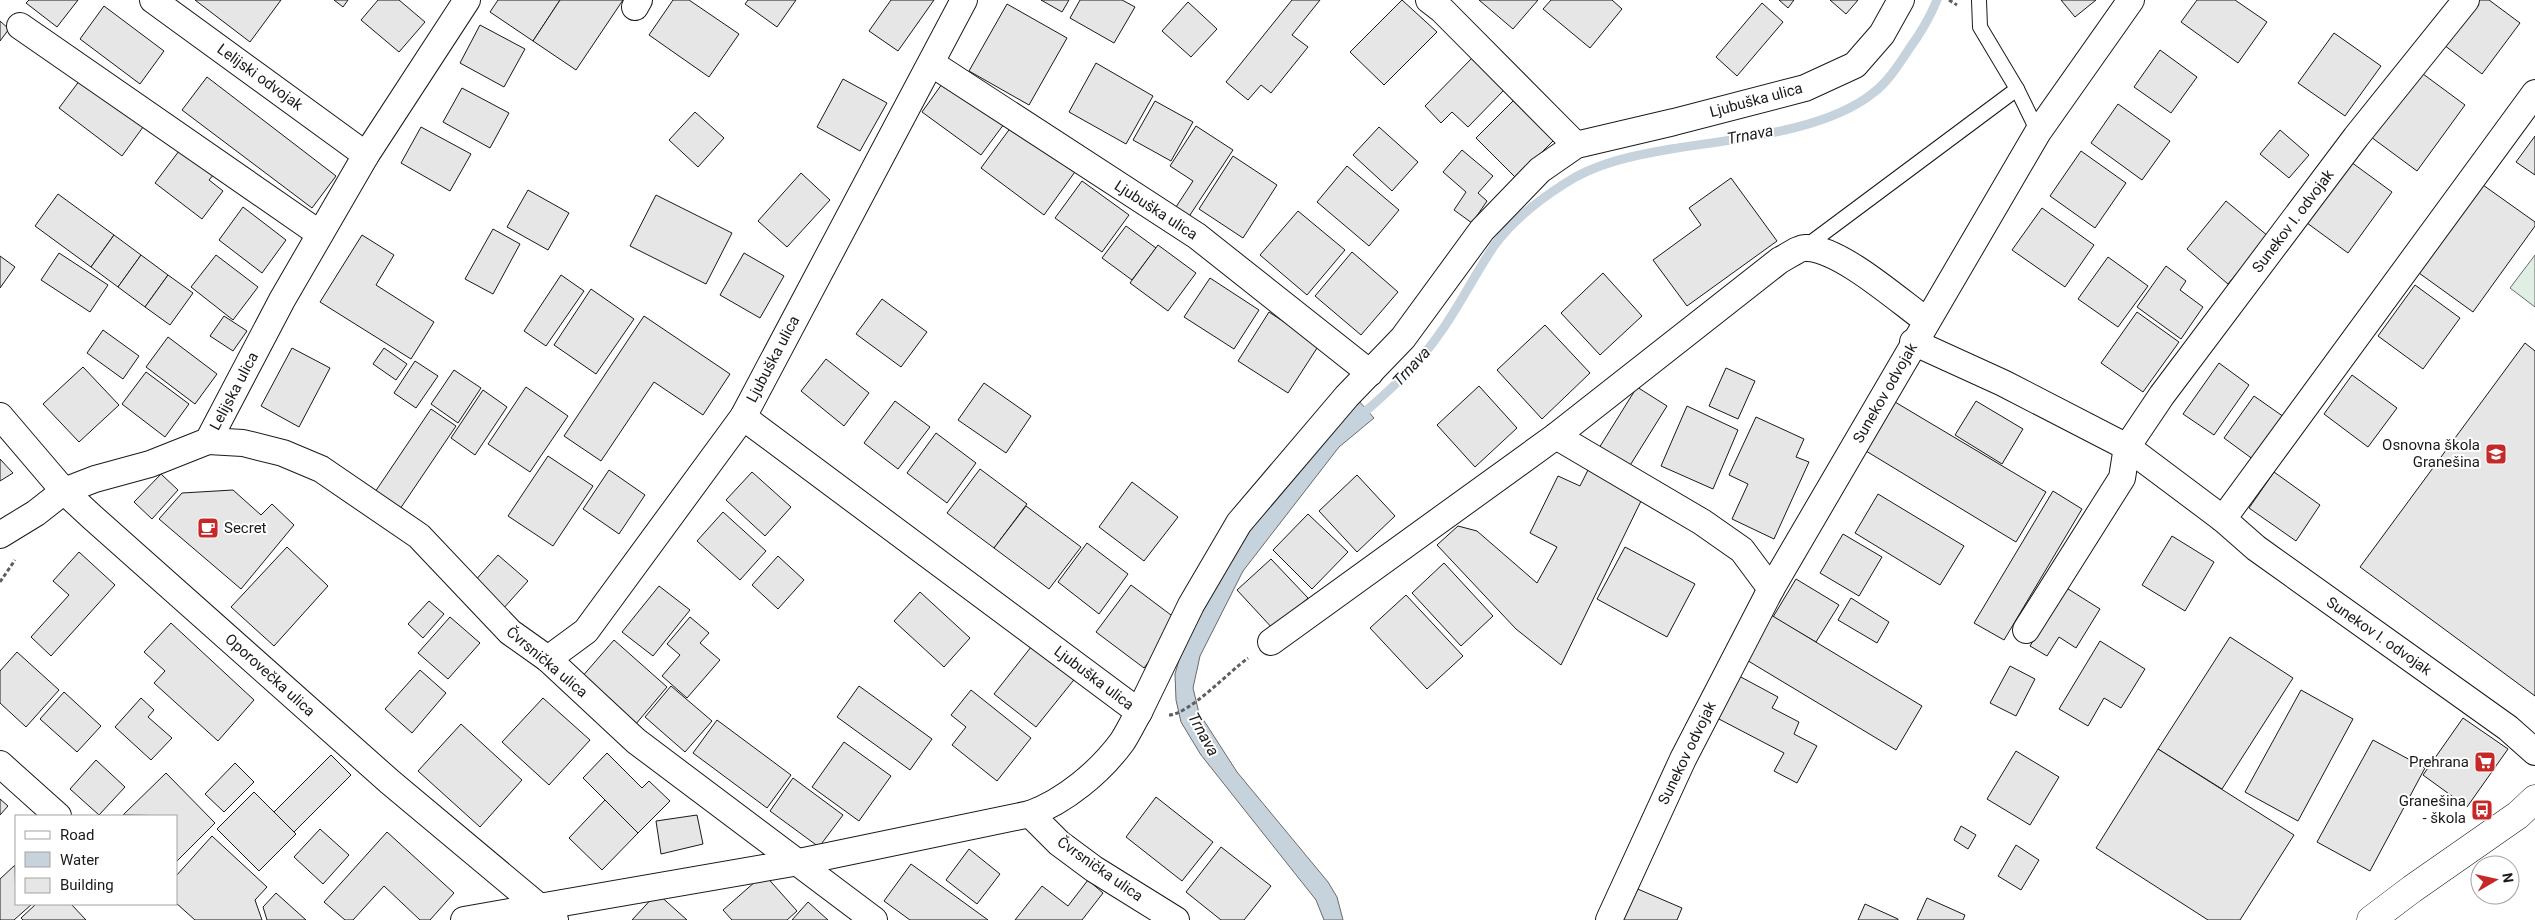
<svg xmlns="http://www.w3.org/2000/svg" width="2535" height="920" font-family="Roboto,sans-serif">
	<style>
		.green { fill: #e0efe3; stroke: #6a6a6a }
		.water { fill: #c6d2dc; stroke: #6a6a6a }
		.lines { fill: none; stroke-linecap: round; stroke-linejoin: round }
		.stream { stroke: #c6d2dc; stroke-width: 9 }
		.building { fill: #e6e6e6; stroke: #1a1a1a }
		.service-casing { stroke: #1a1a1a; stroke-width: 16 }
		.minor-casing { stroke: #1a1a1a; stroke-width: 28 }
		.secondary-casing { stroke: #1a1a1a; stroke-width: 29 }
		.path { stroke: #5f5f5f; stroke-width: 3; stroke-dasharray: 4 2.5; stroke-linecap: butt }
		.service { stroke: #fff; stroke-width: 14 }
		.minor { stroke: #fff; stroke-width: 26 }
		.secondary { stroke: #fff; stroke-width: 28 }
		.labels { text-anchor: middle; stroke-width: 4; stroke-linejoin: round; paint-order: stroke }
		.street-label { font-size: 15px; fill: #1a1a1a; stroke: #fff }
		.poi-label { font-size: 15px; fill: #1a1a1a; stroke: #fff; text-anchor: end }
		.water-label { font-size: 16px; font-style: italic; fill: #1a1a1a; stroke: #fff }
	</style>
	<rect width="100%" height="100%" fill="#fff"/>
	<path class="green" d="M2535,255V307L2510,288Z"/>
	<path class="water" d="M1358,400L1374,418L1339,447L1243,571L1200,656L1193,688L1199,713L1237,772L1328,882L1337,897L1343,920H1324L1316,900L1201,755L1181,722L1176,700L1175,674L1181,653L1234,550Z"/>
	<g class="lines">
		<path class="stream" d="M1359,417C1388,392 1418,365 1440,333C1460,305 1475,274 1494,246C1512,221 1539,200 1564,184C1595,163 1635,155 1671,149C1732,139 1825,132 1873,93C1888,82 1899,64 1909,49C1920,34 1930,17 1937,0"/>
	</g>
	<g class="building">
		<path d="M29,0H78L57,27L26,3Z"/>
		<path d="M195,0H281L250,42Z"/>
		<path d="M334,0H348L343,7Z"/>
		<path d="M378,0H399L425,22L399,52L361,20Z"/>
		<path d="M498,0H560L533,41L490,12Z"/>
		<path d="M560,0H623L576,70L533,41Z"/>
		<path d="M673,0H689L739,34L709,77L649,35Z"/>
		<path d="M748,0H796L777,27L745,4Z"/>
		<path d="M891,0H934L898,51L869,31Z"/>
		<path d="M1041,0H1069L1062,12Z"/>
		<path d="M1080,0H1122L1135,7L1114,43L1070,18Z"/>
		<path d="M1292,0H1320L1292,35L1308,47L1271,93L1261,85L1248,100L1226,82Z"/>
		<path d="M1402,0L1437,32L1384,85L1350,52Z"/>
		<path d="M1479,0H1538L1513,29Z"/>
		<path d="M1551,0H1612L1622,9L1590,48L1543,9Z"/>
		<path d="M1779,0H1794L1788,8Z"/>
		<path d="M1830,0H1858L1846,14Z"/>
		<path d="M2061,0H2096L2075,17Z"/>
		<path d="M2197,0H2235L2267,22L2238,63L2181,22Z"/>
		<path d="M2476,0H2489L2520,23L2482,74L2444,45Z"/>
		<path d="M1188,2L1217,29L1191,57L1162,31Z"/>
		<path d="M1762,3L1783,22L1737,76L1716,57Z"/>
		<path d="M1007,4L1067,38L1029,105L969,71Z"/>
		<path d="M104,6L164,51L140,84L80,39Z"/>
		<path d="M0,21L9,29L0,41Z"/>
		<path d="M480,25L525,49L504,87L460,63Z"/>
		<path d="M2334,33L2381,66L2345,116L2298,83Z"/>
		<path d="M2160,50L2197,77L2171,113L2134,87Z"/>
		<path d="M1473,57L1505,89L1468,127L1452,112L1441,123L1425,106Z"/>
		<path d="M1096,63L1153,96L1126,144L1069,112Z"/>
		<path d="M2419,71L2465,105L2417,171L2371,137Z"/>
		<path d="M83,76L146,123L122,156L59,108Z"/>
		<path d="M207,77L336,176L312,208L182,110Z"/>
		<path d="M947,77L1007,120L981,155L922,112Z"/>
		<path d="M843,79L887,103L860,151L817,127Z"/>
		<path d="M462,88L509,113L490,148L443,122Z"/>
		<path d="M1515,99L1555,139L1516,178L1476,138Z"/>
		<path d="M1155,101L1193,122L1171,161L1133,140Z"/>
		<path d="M2118,104L2170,141L2142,180L2091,143Z"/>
		<path d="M695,112L724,138L698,167L669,140Z"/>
		<path d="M1014,123L1077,169L1044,215L981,168Z"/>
		<path d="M1196,126L1233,150L1188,218L1174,210L1193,181L1170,166Z"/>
		<path d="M421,127L471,154L450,191L401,163Z"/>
		<path d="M1379,127L1418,162L1392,191L1353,155Z"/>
		<path d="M2280,130L2309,155L2289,178L2260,154Z"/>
		<path d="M2535,136V175L2516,162Z"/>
		<path d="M182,147L215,173L209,180L223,191L202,219L155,183Z"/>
		<path d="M1462,150L1493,176L1478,193L1487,201L1472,223L1454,210L1466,192L1443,172Z"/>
		<path d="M2081,151L2126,183L2095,228L2050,196Z"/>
		<path d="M1233,156L1277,185L1243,238L1199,209Z"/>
		<path d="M2351,162L2392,192L2348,253L2307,223Z"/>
		<path d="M1347,166L1399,210L1369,246L1317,202Z"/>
		<path d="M801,173L830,200L787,247L758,221Z"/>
		<path d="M1731,178L1777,241L1687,306L1653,260L1701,225L1689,208Z"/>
		<path d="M1082,181L1129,215L1102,252L1055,218Z"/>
		<path d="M2483,185L2535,222V226L2473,312L2419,273Z"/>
		<path d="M528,190L569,213L548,250L507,227Z"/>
		<path d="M58,194L114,235L91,267L35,226Z"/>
		<path d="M656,195L732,233L706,284L630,246Z"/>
		<path d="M2226,201L2268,236L2228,284L2187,249Z"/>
		<path d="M243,207L286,240L262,273L219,240Z"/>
		<path d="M2042,208L2094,245L2065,287L2012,250Z"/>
		<path d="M1298,211L1345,250L1307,295L1260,255Z"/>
		<path d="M1126,226L1156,248L1132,280L1102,258Z"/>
		<path d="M493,229L520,244L493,294L465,279Z"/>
		<path d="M114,235L141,255L118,287L91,267Z"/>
		<path d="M362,235L394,255L376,285L434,322L411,359L320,302Z"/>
		<path d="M1158,245L1196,273L1168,311L1130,283Z"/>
		<path d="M1352,252L1398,292L1361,335L1315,296Z"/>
		<path d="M59,253L108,285L90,312L41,280Z"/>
		<path d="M744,253L784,276L760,318L720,295Z"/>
		<path d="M141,255L168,275L145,307L118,287Z"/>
		<path d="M216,255L258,287L233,320L191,287Z"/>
		<path d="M0,256L15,267L0,288Z"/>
		<path d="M2108,257L2148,286L2118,327L2078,299Z"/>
		<path d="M2166,266L2186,281L2180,290L2203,307L2181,339L2137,307Z"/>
		<path d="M1603,273L1642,316L1600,355L1561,313Z"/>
		<path d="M168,275L193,293L170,325L145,307Z"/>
		<path d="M561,275L584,291L546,346L524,331Z"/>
		<path d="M1210,278L1259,310L1234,349L1184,317Z"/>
		<path d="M2415,285L2460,318L2423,369L2378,336Z"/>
		<path d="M591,289L634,319L596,374L554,345Z"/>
		<path d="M882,299L927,332L901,367L856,334Z"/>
		<path d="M1269,312L1319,345L1288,393L1238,361Z"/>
		<path d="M2137,312L2179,342L2143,392L2101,363Z"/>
		<path d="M224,316L247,331L233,351L210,336Z"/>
		<path d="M644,316L730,374L703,415L654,382L601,461L564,436Z"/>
		<path d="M1545,325L1590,373L1542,419L1497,370Z"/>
		<path d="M103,330L139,356L123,379L87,353Z"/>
		<path d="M168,337L217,374L195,404L146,367Z"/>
		<path d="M2525,343L2535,351V696L2360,567Z"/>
		<path d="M292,348L330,368L299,427L261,406Z"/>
		<path d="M384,348L407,364L396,380L373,364Z"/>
		<path d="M826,359L869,393L844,426L801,391Z"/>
		<path d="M415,361L438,376L416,408L394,393Z"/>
		<path d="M2219,363L2249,385L2214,435L2183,414Z"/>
		<path d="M83,367L119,405L79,442L43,404Z"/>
		<path d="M1726,368L1755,381L1738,419L1709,406Z"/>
		<path d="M454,370L481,388L458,423L431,404Z"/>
		<path d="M146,372L189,404L165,437L122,404Z"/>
		<path d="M2352,375L2397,408L2368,447L2324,414Z"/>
		<path d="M984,383L1031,416L1006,453L958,420Z"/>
		<path d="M1479,386L1517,428L1475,467L1437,425Z"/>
		<path d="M526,387L568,416L530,472L488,444Z"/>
		<path d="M1637,387L1667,406L1629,467L1599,448Z"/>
		<path d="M483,390L507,407L475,455L451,438Z"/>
		<path d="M2254,396L2284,417L2254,460L2224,438Z"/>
		<path d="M895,401L930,427L898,469L864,443Z"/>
		<path d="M1976,401L2023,429L2002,464L1955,435Z"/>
		<path d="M1895,402L2046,492L2016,542L1866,451Z"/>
		<path d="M1687,406L1738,430L1713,489L1661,466Z"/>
		<path d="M431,409L456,426L400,509L375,492Z"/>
		<path d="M1756,417L1804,439L1796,457L1809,462L1774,539L1732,519L1748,484L1729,475Z"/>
		<path d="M936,433L976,463L947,503L907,473Z"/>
		<path d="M548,456L593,486L553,546L508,516Z"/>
		<path d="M0,459L13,473L0,481Z"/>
		<path d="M980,469L1027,504L994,548L947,513Z"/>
		<path d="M609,470L645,495L619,534L583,509Z"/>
		<path d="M1588,470L1643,497L1561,665L1516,629L1437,545L1458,526L1477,531L1537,583L1557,547L1530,533L1558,476L1580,486Z"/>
		<path d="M752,472L791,507L765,536L726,500Z"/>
		<path d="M2274,472L2320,505L2296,541L2249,508Z"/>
		<path d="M161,474L178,490L152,519L134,502Z"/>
		<path d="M1357,475L1395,516L1357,552L1319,511Z"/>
		<path d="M1132,482L1178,517L1144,561L1099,527Z"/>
		<path d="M233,490L261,515L272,504L294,525L241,589L159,519L182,493Z"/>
		<path d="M2053,491L2082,509L2004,640L1974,623Z"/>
		<path d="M1878,494L1964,546L1940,585L1855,533Z"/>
		<path d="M1026,506L1081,547L1049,589L994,548Z"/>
		<path d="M723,512L766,551L740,580L697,541Z"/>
		<path d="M1308,514L1348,552L1312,589L1273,550Z"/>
		<path d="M1843,534L1882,557L1859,596L1820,573Z"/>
		<path d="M2172,536L2214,562L2185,611L2142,585Z"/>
		<path d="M1087,543L1128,574L1099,614L1058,582Z"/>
		<path d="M287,547L328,586L274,646L231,607Z"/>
		<path d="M1625,547L1695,584L1667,637L1597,599Z"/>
		<path d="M79,552L115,585L51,656L31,637L69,595L53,581Z"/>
		<path d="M498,555L528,581L502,610L473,583Z"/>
		<path d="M778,556L804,580L778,609L752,585Z"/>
		<path d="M1271,559L1308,598L1274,630L1237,590Z"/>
		<path d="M1444,563L1493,616L1461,646L1412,593Z"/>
		<path d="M1796,579L1839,605L1816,642L1773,617Z"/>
		<path d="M1131,585L1179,621L1144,668L1096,632Z"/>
		<path d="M659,586L690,610L653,656L622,632Z"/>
		<path d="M2065,587L2100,609L2076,648L2059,637L2047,656L2030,646Z"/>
		<path d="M920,592L970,638L944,667L894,621Z"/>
		<path d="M1406,595L1463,656L1427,689L1370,628Z"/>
		<path d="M1851,598L1889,622L1877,643L1838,620Z"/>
		<path d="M429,601L444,614L423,638L408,624Z"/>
		<path d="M1766,612L1922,706L1896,750L1740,656Z"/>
		<path d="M450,617L480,643L448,679L418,653Z"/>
		<path d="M690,617L709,633L700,643L720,660L687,698L662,676L680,655L667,644Z"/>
		<path d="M171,623L254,700L218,741L154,683L165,671L144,652Z"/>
		<path d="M2230,637L2293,678L2222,789L2158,749Z"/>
		<path d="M614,640L667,687L635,725L581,678Z"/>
		<path d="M2100,641L2145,669L2121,708L2104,698L2088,726L2059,709Z"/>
		<path d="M1035,642L1077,676L1036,727L994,694Z"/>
		<path d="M17,652L59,690L26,727L0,703V671Z"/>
		<path d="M2010,666L2035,679L2016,716L1990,703Z"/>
		<path d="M420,670L446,693L412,733L385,709Z"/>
		<path d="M1739,676L1778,697L1772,708L1799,722L1794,734L1817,746L1797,783L1774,771L1784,753L1717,718Z"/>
		<path d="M671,686L712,721L685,752L645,717Z"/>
		<path d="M859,686L932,739L910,770L837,717Z"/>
		<path d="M971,690L1031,738L997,781L952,745L966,727L951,715Z"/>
		<path d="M2301,690L2353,719L2298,821L2245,792Z"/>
		<path d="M64,692L101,726L77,752L40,719Z"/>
		<path d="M141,698L154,710L148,717L172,738L151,760L115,727Z"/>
		<path d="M543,698L590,740L549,785L502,742Z"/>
		<path d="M2463,718L2508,749L2467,807L2423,775Z"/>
		<path d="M717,720L791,775L767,808L693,753Z"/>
		<path d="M461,724L522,780L480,827L418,771Z"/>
		<path d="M2373,740L2425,768L2370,871L2317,842Z"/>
		<path d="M844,742L891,776L859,821L812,787Z"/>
		<path d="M2158,749L2294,835L2240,920H2208L2096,848Z"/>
		<path d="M2016,751L2059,777L2030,825L1987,799Z"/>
		<path d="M607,753L642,788L649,781L670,801L638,833L583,778Z"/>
		<path d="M331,755L351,775L294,832L274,812Z"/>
		<path d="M96,760L125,787L99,815L70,789Z"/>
		<path d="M235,763L254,782L224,812L205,794Z"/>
		<path d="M166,773L215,823L176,862V816L123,815Z"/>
		<path d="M793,778L843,815L819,847L770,811Z"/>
		<path d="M254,792L296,834L259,871L217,829Z"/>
		<path d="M1156,797L1213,842L1182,881L1126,837Z"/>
		<path d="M0,799L8,806L0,815Z"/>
		<path d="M605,800L638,833L602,870L569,838Z"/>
		<path d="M697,815L703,844L661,854L656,821Z"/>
		<path d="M1961,826L1976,835L1968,849L1954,840Z"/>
		<path d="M320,829L349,855L323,884L294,857Z"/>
		<path d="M387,832L454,893L430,920H420L384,886L353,920H345L324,902Z"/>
		<path d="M212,836L267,887L255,900L262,920H195L176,903V876Z"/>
		<path d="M2016,845L2039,860L2021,890L1998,876Z"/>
		<path d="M1221,847L1271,886L1244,920H1221L1186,892Z"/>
		<path d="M969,849L1000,874L977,904L946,880Z"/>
		<path d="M911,864L988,920H910L884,901Z"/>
		<path d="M15,865L16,904H32L14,920H0V879Z"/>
		<path d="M764,874L797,911L787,920H732L723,910Z"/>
		<path d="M1088,880L1103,893L1082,920H1015L1042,886L1068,906Z"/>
		<path d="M1633,887L1682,908L1677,920H1619Z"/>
		<path d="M276,893L306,920H267L263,907Z"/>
		<path d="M657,893L687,920H632Z"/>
		<path d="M1927,898L1965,915L1963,920H1917Z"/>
		<path d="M808,902L828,920H792Z"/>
		<path d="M36,904H71L86,920H23L21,918Z"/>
		<path d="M1865,904L1898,919V920H1858Z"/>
	</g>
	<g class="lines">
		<g class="service-casing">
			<g id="service">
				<path d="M1979,0L1980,27L2017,89L2038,132"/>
				<path d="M1805,247L2017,89"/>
			</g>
		</g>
		<g class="minor-casing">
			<g id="minor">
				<path d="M153,0L366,155"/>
				<path d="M1429,0L1442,10L1576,145"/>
				<path d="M635,7L639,0"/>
				<path d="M20,26L320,234"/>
				<path d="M931,63L1197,236L1370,373"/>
				<path d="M1913,342L2003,383L2127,447L2223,519L2256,548L2508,728L2535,752"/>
				<path d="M0,416L64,491L92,517L390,782L555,920"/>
				<path d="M743,417L1139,712L1191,605L1239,523L1347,396L1403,338L1482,230L1540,170L1576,145L1674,122L1805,88L1855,65L1882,34L1901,0"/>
				<path d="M1556,436L1702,522L1742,550L1771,589"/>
				<path d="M208,441L243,443L283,453L321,469L419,536L510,632L548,659L636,741L874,920"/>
				<path d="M2223,519L2535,93"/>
				<path d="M0,535L36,513L64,491L95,479L150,464L208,441L282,300L366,155L467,0"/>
				<path d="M2026,630L2122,478L2127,447L2162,395L2356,137L2466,0"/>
				<path d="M1271,642L1556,436L1780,260C1787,257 1799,247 1807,248C1841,249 1899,301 1927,321"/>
				<path d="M548,659L586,631L743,417L964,0"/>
				<path d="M1139,712C1133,722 1128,733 1122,742C1100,772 1065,801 1030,814L1059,843L1094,869L1176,920"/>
				<path d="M0,764L58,816"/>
				<path d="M464,920L799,862L1030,814"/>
				<path d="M1609,920L1683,759L1771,589L2038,132L2131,0"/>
			</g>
		</g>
		<g class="secondary-casing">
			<path id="secondary" d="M2371,920L2412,889L2518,815L2535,799"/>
		</g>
		<g class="path">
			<path d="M1949,0L1957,5"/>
			<path d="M0,582L15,560"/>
			<path d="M1169,715C1188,715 1230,671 1248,658"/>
		</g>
		<use href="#service" class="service"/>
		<use href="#minor" class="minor"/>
		<use href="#secondary" class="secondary"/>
	</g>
	<defs>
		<g id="school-square" transform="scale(1.125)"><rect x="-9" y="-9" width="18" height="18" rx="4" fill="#c62828" stroke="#fff"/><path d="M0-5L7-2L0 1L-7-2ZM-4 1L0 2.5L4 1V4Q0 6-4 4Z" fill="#fff"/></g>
		<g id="cafe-square" transform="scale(1.125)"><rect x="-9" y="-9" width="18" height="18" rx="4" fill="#c62828" stroke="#fff"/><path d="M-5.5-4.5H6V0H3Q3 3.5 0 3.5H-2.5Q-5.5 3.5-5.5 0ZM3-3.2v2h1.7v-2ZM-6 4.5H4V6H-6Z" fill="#fff"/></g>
		<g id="supermarket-square" transform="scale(1.125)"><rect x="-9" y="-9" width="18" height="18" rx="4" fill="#c62828" stroke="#fff"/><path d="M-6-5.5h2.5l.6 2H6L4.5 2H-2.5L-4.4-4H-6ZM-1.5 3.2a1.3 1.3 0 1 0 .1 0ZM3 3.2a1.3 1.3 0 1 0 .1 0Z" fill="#fff"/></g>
		<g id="bus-square" transform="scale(1.125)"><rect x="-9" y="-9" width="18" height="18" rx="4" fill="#c62828" stroke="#fff"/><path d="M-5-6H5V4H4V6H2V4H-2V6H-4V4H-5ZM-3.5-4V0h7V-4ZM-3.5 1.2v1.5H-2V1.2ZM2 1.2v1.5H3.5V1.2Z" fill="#fff"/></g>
	</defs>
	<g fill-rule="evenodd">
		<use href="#school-square" x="2496" y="454"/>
		<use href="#cafe-square" x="208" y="528"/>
		<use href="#supermarket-square" x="2485" y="762"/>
		<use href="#bus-square" x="2482" y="810"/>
	</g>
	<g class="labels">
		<g class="street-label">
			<text transform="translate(260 77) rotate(36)" y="5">Lelijski odvojak</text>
			<text transform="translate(1756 100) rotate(-15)" y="5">Ljubuška ulica</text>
			<text transform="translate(1156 210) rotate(33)" y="5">Ljubuška ulica</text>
			<text transform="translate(2293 221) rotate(-53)" y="5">Sunekov I. odvojak</text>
			<text transform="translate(773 359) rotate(-62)" y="5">Ljubuška ulica</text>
			<text transform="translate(234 391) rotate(-62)" y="5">Lelijska ulica</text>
			<text transform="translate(1885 393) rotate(-60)" y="5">Sunekov odvojak</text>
			<text transform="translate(2379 636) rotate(35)" y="5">Sunekov I. odvojak</text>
			<text transform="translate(547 662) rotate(40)" y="5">Čvrsnička ulica</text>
			<text transform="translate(270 675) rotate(42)" y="5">Oporovečka ulica</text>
			<text transform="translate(1094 678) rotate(37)" y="5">Ljubuška ulica</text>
			<text transform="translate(1687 753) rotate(-64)" y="5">Sunekov odvojak</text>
			<text transform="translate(1100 869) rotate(35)" y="5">Čvrsnička ulica</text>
		</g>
		<g class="poi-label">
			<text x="2480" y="450">Osnovna škola<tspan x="2480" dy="17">Granešina</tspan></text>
			<text x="224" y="533" text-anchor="start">Secret</text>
			<text x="2469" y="767">Prehrana</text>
			<text x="2466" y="806">Granešina<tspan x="2466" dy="17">- škola</tspan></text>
		</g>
		<g class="water-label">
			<text transform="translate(1750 134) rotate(-11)" y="6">Trnava</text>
			<text transform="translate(1411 366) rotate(-47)" y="6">Trnava</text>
			<text transform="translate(1204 734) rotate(61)" y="6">Trnava</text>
		</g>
	</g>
	<rect x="15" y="815" width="162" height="90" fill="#ffffff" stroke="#a3a3a3"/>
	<rect x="25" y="831" width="25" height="8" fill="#ffffff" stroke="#a3a3a3"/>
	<text x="60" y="840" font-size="15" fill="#1a1a1a">Road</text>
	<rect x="25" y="852" width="25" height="15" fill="#c6d2dc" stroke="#a3a3a3"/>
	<text x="60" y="865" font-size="15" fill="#1a1a1a">Water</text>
	<rect x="25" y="878" width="25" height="15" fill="#e6e6e6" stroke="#a3a3a3"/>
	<text x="60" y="890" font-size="15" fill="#1a1a1a">Building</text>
	<g transform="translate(2495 880) rotate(81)"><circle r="24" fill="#ffffff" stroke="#a3a3a3"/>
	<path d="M0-4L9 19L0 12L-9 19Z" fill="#c62828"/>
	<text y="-8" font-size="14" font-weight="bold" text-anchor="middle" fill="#1a1a1a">N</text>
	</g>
</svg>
